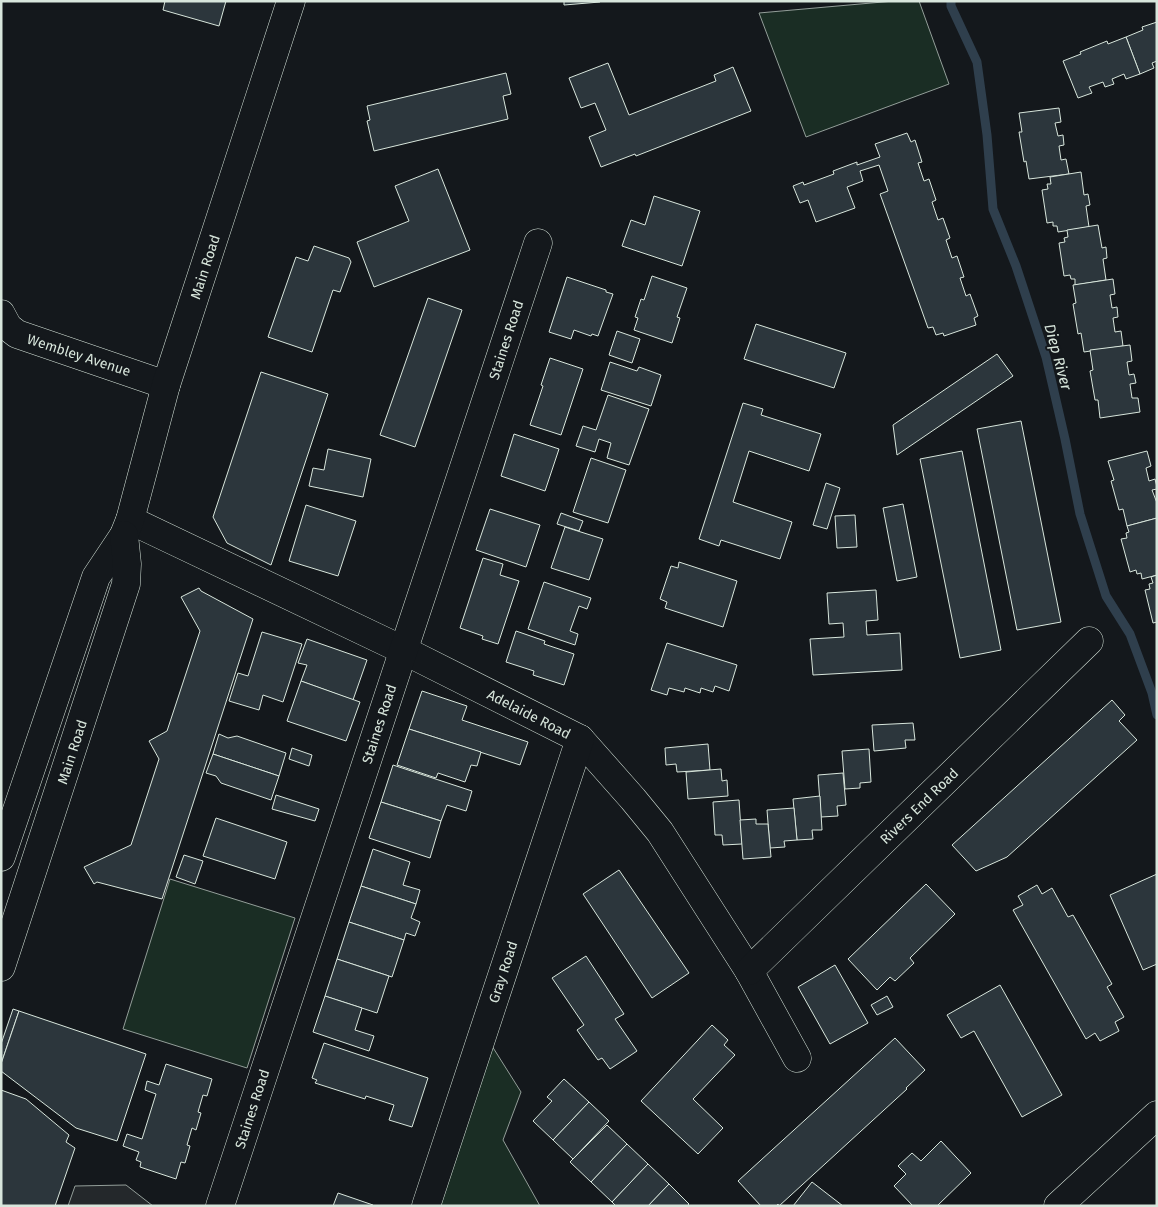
<svg xmlns="http://www.w3.org/2000/svg" width="1158" height="1207" font-family="'Fira Sans',sans-serif">
	<style>
		.green { fill: #1a2d24; stroke: #939e99 }
		.parking { fill: #24282b; stroke: #939e99 }
		.lines { fill: none; stroke-linecap: round; stroke-linejoin: round }
		.stream { stroke: #2f3f4d; stroke-width: 9 }
		.building { fill: #2c363c; stroke: #d8e6dc }
		.minor-casing { stroke: #d8e6dc; stroke-width: 29 }
		.major-casing { stroke: #d8e6dc; stroke-width: 29 }
		.minor { stroke: #14181c; stroke-width: 28 }
		.major { stroke: #14181c; stroke-width: 28 }
		.labels { text-anchor: middle; stroke-width: 4; stroke-linejoin: round; paint-order: stroke }
		.street-label { font-size: 14px; fill: #d8e6dc; stroke: #14181c }
		.water-label { font-size: 15px; font-style: italic; fill: #d8e6dc; stroke: #14181c }
	</style>
	<rect width="100%" height="100%" fill="#14181c"/>
	<g class="green">
		<path d="M894,1H919L949,84L806,137L759,13Z"/>
		<path d="M170,879L295,918L247,1068L123,1029Z"/>
		<path d="M492,1046L521,1092L503,1140L540,1206H439Z"/>
	</g>
	<path class="parking" d="M126,1185L153,1206H68L75,1186Z"/>
	<g class="lines">
		<path class="stream" d="M951,1V6L977,62L987,135L993,209L1016,266L1046,357L1065,439L1080,514L1106,596L1130,634L1152,693L1157,715"/>
	</g>
	<g class="building">
		<path d="M165,1H226L219,26L163,10Z"/>
		<path d="M564,1H600V2L564,5Z"/>
		<path d="M1157,22V61L1152,63L1154,68L1140,74L1126,37L1143,30L1142,27Z"/>
		<path d="M1126,37L1140,74L1126,79L1124,74L1112,79L1114,84L1105,87L1103,82L1089,87L1092,93L1078,98L1063,61L1081,54L1080,52L1107,41L1108,44Z"/>
		<path d="M608,63L629,115L716,81L714,75L733,67L751,111L636,156L635,154L601,167L589,137L606,130L595,103L581,108L569,78Z"/>
		<path d="M506,73L511,94L503,96L508,119L374,151L367,121L370,120L367,106Z"/>
		<path d="M1059,108L1061,122L1055,123L1058,136L1063,135L1064,145L1059,146L1061,160L1066,159L1069,174L1029,179L1026,161L1024,162L1019,132H1022L1019,113Z"/>
		<path d="M907,133L911,142L915,140L922,162L918,163L924,181L929,179L936,200L932,202L938,220L943,218L950,238L946,240L952,258L957,256L964,277L960,278L966,296L970,294L978,316L974,318L976,325L944,336L943,333L936,335L933,327L928,328L880,194L888,191L879,165L860,171L863,181L847,187L855,208L816,222L808,200L800,203L793,186L803,182L804,185L834,174L833,171L857,162V165L880,157L875,144Z"/>
		<path d="M438,169L470,250L374,287L357,242L409,221L395,186Z"/>
		<path d="M1081,172L1084,195L1088,194L1090,205L1086,206L1089,227L1058,232L1057,226H1053V222L1047,223L1042,190L1048,189L1047,184H1051L1050,177Z"/>
		<path d="M654,196L700,211L682,266L622,246L631,220L645,225Z"/>
		<path d="M1098,225L1102,248L1106,247L1107,258L1103,259L1106,280L1075,285V279H1071L1070,275L1064,276L1059,243L1065,242L1064,238L1068,237L1067,230Z"/>
		<path d="M314,246L349,258L351,262L340,292L333,290L312,352L268,337L296,257L308,261Z"/>
		<path d="M652,276L687,288L677,317L680,318L672,343L634,330L638,318L635,317L641,299L644,300Z"/>
		<path d="M567,277L606,290V292L613,294L598,336L592,334L591,336L574,330L571,339L549,332Z"/>
		<path d="M1113,279L1115,294L1110,295L1112,308L1117,307L1118,317L1113,318L1115,332L1121,331L1123,346L1084,352L1081,333L1078,334L1073,304L1076,303L1073,285Z"/>
		<path d="M428,298L462,310L415,447L380,435Z"/>
		<path d="M756,324L846,353L834,388L744,359Z"/>
		<path d="M617,331L640,339L632,363L609,355Z"/>
		<path d="M1130,345L1132,361L1127,362L1129,375L1134,374L1136,383L1130,384L1132,398H1138L1140,412L1100,418L1098,400H1095L1090,371L1093,370L1090,350Z"/>
		<path d="M997,354L1013,376L897,455L893,425Z"/>
		<path d="M550,358L583,369L561,435L530,425L543,386L541,385Z"/>
		<path d="M610,362L637,371L639,367L661,375L651,406L601,390Z"/>
		<path d="M261,372L328,394L271,565L227,543L213,517Z"/>
		<path d="M608,395L649,409L629,465L607,458L611,443L599,439L595,452L576,446L583,426L596,430Z"/>
		<path d="M743,403L763,409L761,415L821,434L809,471L749,451L733,502L792,522L780,559L721,540L719,546L699,539Z"/>
		<path d="M1021,421L1061,622L1017,630L977,429Z"/>
		<path d="M514,434L559,449L545,491L501,476Z"/>
		<path d="M328,449L371,459L363,497L309,486L313,468L324,470Z"/>
		<path d="M962,451L1001,650L960,658L920,459Z"/>
		<path d="M1147,451L1151,466L1146,468L1149,481L1155,479L1157,487V489L1152,490L1157,503V518L1127,526L1123,509L1119,510L1111,481L1114,480L1108,461Z"/>
		<path d="M591,458L626,470L608,523L573,512Z"/>
		<path d="M826,483L840,488L827,529L813,525Z"/>
		<path d="M903,504L917,577L897,581L883,508Z"/>
		<path d="M306,505L356,521L338,576L289,561Z"/>
		<path d="M490,509L540,525L526,567L476,550Z"/>
		<path d="M561,513L583,521L579,531L557,524Z"/>
		<path d="M855,515L857,547L837,548L835,516Z"/>
		<path d="M1157,518V575L1142,579L1141,573L1137,574L1136,570L1130,572L1121,539L1127,538L1126,533L1129,532L1127,526Z"/>
		<path d="M565,527L603,539L589,580L551,568Z"/>
		<path d="M483,558L503,564L500,575L519,581L498,644L482,639L483,636L460,628Z"/>
		<path d="M679,562L737,581L723,627L665,608L667,602L660,599L671,566L678,568Z"/>
		<path d="M1157,575V622L1153,623L1145,590L1150,589L1149,584L1153,583L1151,577Z"/>
		<path d="M544,582L591,598L587,609L579,606L570,631L578,634L575,645L528,629Z"/>
		<path d="M199,588L201,591L253,619L162,899L97,882L94,884L84,867L131,845L159,759L149,741L167,731L200,631L181,597Z"/>
		<path d="M876,590L878,620L866,621L867,635L900,633L902,670L813,675L810,639L844,637L843,623L829,624L827,593Z"/>
		<path d="M516,631L545,641L544,644L574,654L564,685L533,675L534,671L506,662Z"/>
		<path d="M262,632L302,644L283,702L263,695L259,710L229,701L238,673L248,676Z"/>
		<path d="M307,639L367,660L353,700L301,681L307,665L298,663Z"/>
		<path d="M667,643L737,665L729,691L715,686L713,692L701,688L700,693L685,688L684,692L669,688L667,695L651,690Z"/>
		<path d="M301,681L360,702L346,741L287,721Z"/>
		<path d="M422,691L467,706L462,720L528,742L520,765L409,729Z"/>
		<path d="M1112,700L1125,715L1119,721L1137,740L1007,857L976,871L952,845Z"/>
		<path d="M913,723L915,740H905L906,748L874,751L872,725Z"/>
		<path d="M409,729L481,752L477,766L471,765L465,782L438,773L436,778L397,765Z"/>
		<path d="M219,734L228,738L237,736L286,753L279,776L213,754Z"/>
		<path d="M708,744L710,770L677,772L676,764L666,765L665,748Z"/>
		<path d="M292,748L312,755L309,766L289,759Z"/>
		<path d="M869,749L871,782L860,783V788L845,789L842,751Z"/>
		<path d="M213,754L279,776L271,800L221,783L216,776L206,773Z"/>
		<path d="M393,765L472,791L466,811L447,805L441,821L381,802Z"/>
		<path d="M721,769L722,781L727,780L728,796L688,799L686,772Z"/>
		<path d="M843,773L846,805L837,806L838,816L821,817L818,775Z"/>
		<path d="M276,795L319,809L315,821L272,809Z"/>
		<path d="M820,796L822,830H812L813,839L797,840L793,799Z"/>
		<path d="M739,800L742,844L723,845L722,835H715L713,802Z"/>
		<path d="M381,802L441,821L430,858L369,838Z"/>
		<path d="M794,808L797,840L784,841L785,847L770,848L767,810Z"/>
		<path d="M216,818L287,842L275,879L203,856Z"/>
		<path d="M756,819V824H768L771,857L743,859L740,820Z"/>
		<path d="M373,849L410,862L403,885L420,890L416,904L361,886Z"/>
		<path d="M184,855L203,861L195,884L176,877Z"/>
		<path d="M619,870L689,973L652,998L583,894Z"/>
		<path d="M1157,874V964L1143,970L1110,895Z"/>
		<path d="M926,884L955,914L910,958L914,963L895,981L890,977L877,990L848,959Z"/>
		<path d="M1037,885L1042,894L1052,888L1068,917L1073,915L1112,984L1107,987L1124,1017L1115,1022L1119,1031L1100,1041L1095,1033L1086,1039L1013,910L1023,905L1018,896Z"/>
		<path d="M361,886L416,904L411,918L420,922L415,936L406,933L404,940L349,922Z"/>
		<path d="M349,922L404,940L392,977L337,959Z"/>
		<path d="M586,956L624,1014L615,1019L637,1051L610,1069L602,1058L598,1060L577,1030L584,1025L552,978Z"/>
		<path d="M337,959L389,976L377,1013L325,996Z"/>
		<path d="M835,965L868,1023L830,1044L798,987Z"/>
		<path d="M1000,985L1062,1095L1022,1117L974,1031L961,1038L947,1015Z"/>
		<path d="M325,996L362,1008L355,1030L374,1036L369,1051L313,1032Z"/>
		<path d="M887,996L893,1007L877,1015L871,1005Z"/>
		<path d="M13,1009L19,1011L1,1064V1044Z"/>
		<path d="M19,1011L146,1054L117,1141L76,1128L1,1071V1064Z"/>
		<path d="M712,1025L728,1040L724,1045L735,1055L693,1099L723,1128L698,1154L641,1101Z"/>
		<path d="M895,1038L925,1070L906,1088L907,1089L779,1206L778,1204L776,1206H761L738,1181Z"/>
		<path d="M324,1043L428,1078L412,1127L389,1120L394,1105L366,1096L365,1099L315,1083L317,1080L312,1078Z"/>
		<path d="M166,1064L212,1079L207,1096L203,1095L198,1112L201,1113L196,1130L192,1128L187,1145L190,1146L185,1163L181,1162L176,1179L140,1167L141,1162L136,1160L139,1152L123,1146L127,1134L142,1139L156,1094L145,1090L147,1081L159,1085Z"/>
		<path d="M564,1079L589,1102L553,1140L533,1121L552,1101L547,1097Z"/>
		<path d="M1,1090L26,1099L69,1135L66,1142L75,1148L55,1206H1Z"/>
		<path d="M589,1102L609,1121L573,1159L553,1140Z"/>
		<path d="M607,1125L627,1144L591,1182L570,1162Z"/>
		<path d="M941,1141L971,1173L937,1206H913L894,1186L906,1174L898,1166L912,1153L921,1161Z"/>
		<path d="M627,1144L648,1164L612,1202L591,1182Z"/>
		<path d="M648,1164L669,1184L648,1206H616L612,1202Z"/>
		<path d="M812,1182L843,1206H793Z"/>
		<path d="M669,1184L689,1204L687,1206H648Z"/>
		<path d="M338,1193L373,1205V1206H333Z"/>
	</g>
	<g class="lines">
		<g class="minor-casing">
			<g id="minor">
				<path d="M1,314L8,327L17,334L166,385"/>
				<path d="M130,520L403,650L580,739L633,799L660,832L749,971L797,1058"/>
				<path d="M749,971L1089,641"/>
				<path d="M220,1206L538,243"/>
				<path d="M426,1206L580,739"/>
				<path d="M1058,1206L1157,1115"/>
			</g>
		</g>
		<g class="major-casing">
			<g id="major">
				<path d="M1,857L96,577L124,535L130,520L166,385L291,1"/>
				<path d="M1,967L126,584L127,564L124,535"/>
			</g>
		</g>
		<use href="#minor" class="minor"/>
		<use href="#major" class="major"/>
	</g>
	<g class="labels">
		<g class="street-label">
			<text transform="translate(205 267) rotate(-72)" y="5">Main Road</text>
			<text transform="translate(506 340) rotate(-72)" y="5">Staines Road</text>
			<text transform="translate(79 355) rotate(18)" y="5">Wembley Avenue</text>
			<text transform="translate(529 714) rotate(27)" y="5">Adelaide Road</text>
			<text transform="translate(379 724) rotate(-72)" y="5">Staines Road</text>
			<text transform="translate(72 752) rotate(-72)" y="5">Main Road</text>
			<text transform="translate(919 806) rotate(-44)" y="5">Rivers End Road</text>
			<text transform="translate(503 972) rotate(-72)" y="5">Gray Road</text>
			<text transform="translate(252 1109) rotate(-72)" y="5">Staines Road</text>
		</g>
		<g class="water-label">
			<text transform="translate(1058 357) rotate(75)" y="5">Diep River</text>
		</g>
	</g>
	<rect width="1158" height="1207" fill="none" stroke="#d8e6dc" stroke-width="5"/>
</svg>
